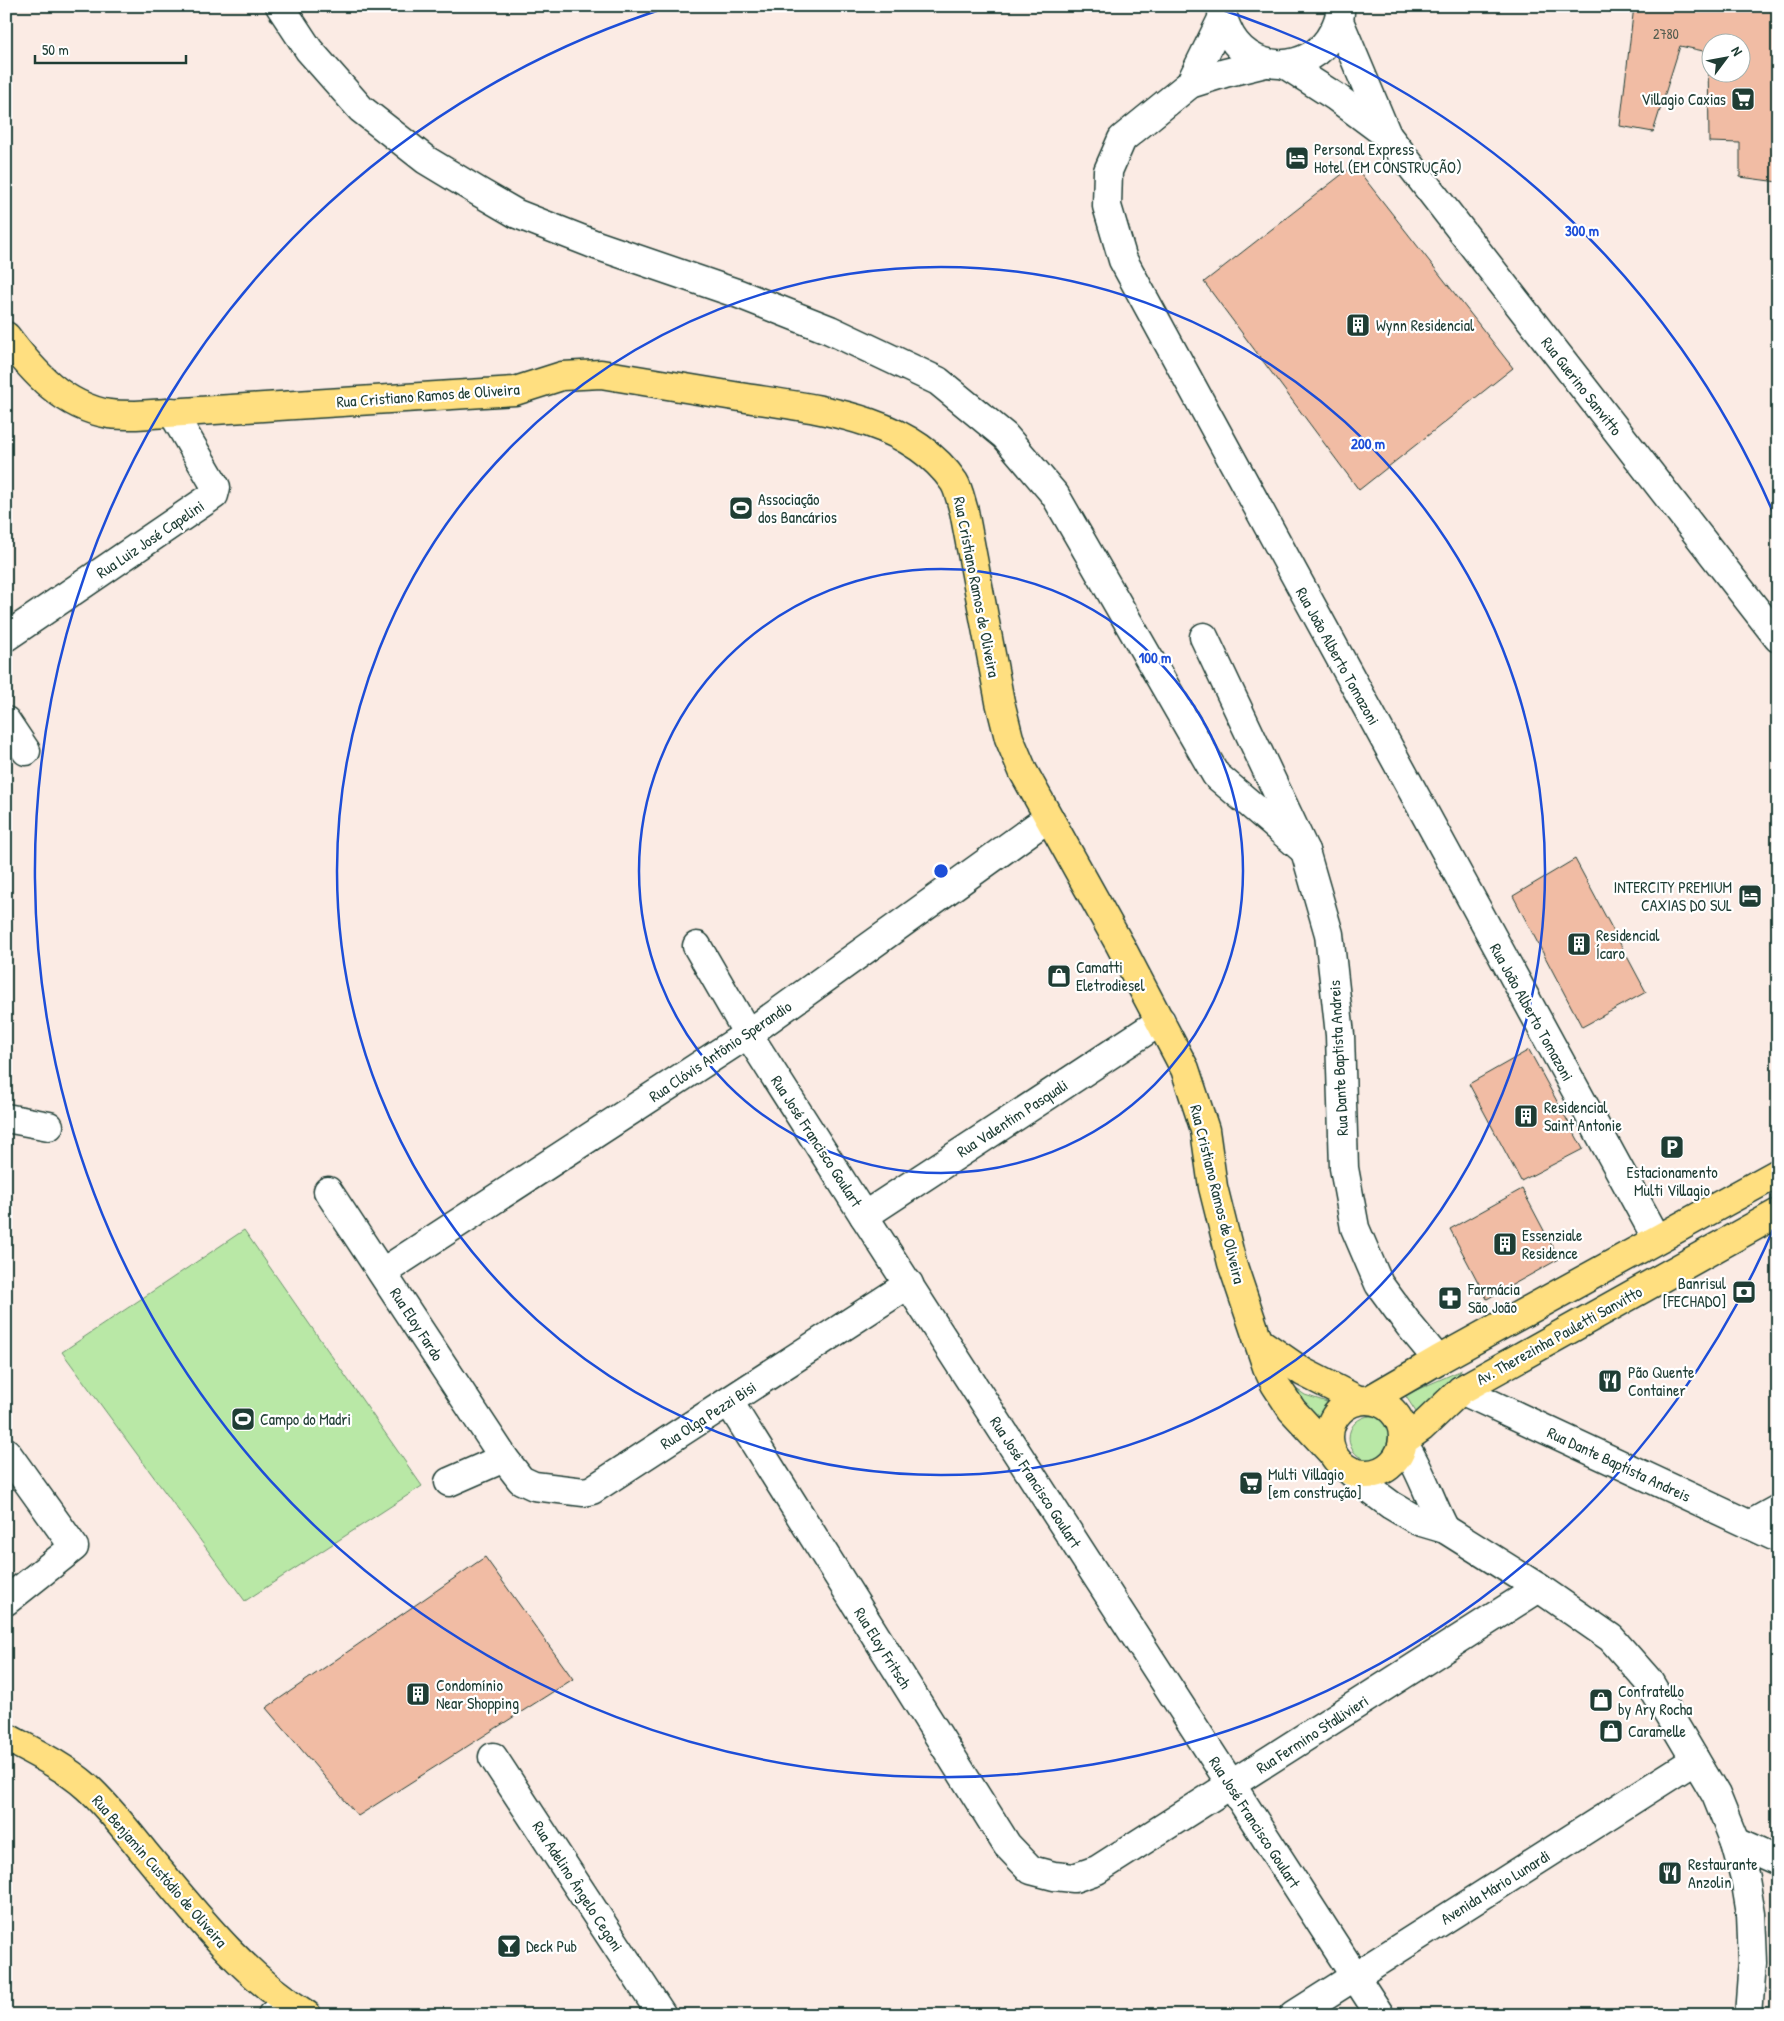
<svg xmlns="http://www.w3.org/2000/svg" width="1784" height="2021" font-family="'Patrick Hand',sans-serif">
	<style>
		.green { fill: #b9e8a6; stroke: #6c926d }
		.building { fill: #f1bca4; stroke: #1f3d34; fill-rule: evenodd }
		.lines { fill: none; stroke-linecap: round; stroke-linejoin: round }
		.minor-casing { stroke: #1f3d34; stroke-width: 31 }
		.major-casing { stroke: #1f3d34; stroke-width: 31 }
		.minor { stroke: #fff; stroke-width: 28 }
		.major { stroke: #ffdf80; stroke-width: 28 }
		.ring { fill: none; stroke: #1d4ed8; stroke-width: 2.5 }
		.labels { text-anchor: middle; stroke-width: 4.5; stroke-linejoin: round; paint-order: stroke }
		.number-label { font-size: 14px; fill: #545d50 }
		.poi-label { font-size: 16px; fill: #1f3d34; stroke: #fff; text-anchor: start }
		.street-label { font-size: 16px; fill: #1f3d34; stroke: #fff }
		.centre { fill: #1d4ed8; stroke: #fff; stroke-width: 2.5 }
		.ring-label { font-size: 15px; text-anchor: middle; font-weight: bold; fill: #1d4ed8; stroke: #fff; stroke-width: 4.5; stroke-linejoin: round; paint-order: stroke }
	</style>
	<rect width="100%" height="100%" fill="#fbebe4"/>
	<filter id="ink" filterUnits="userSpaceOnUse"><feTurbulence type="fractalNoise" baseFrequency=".02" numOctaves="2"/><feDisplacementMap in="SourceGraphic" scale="10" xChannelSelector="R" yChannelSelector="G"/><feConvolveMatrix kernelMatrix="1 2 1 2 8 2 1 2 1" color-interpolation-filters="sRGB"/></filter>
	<g filter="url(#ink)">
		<g class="green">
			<path d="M244,1230L422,1486L245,1601L62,1352Z"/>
			<path d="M1462,1370L1418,1415L1405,1395Z"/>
			<path d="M1280,1378L1305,1395L1327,1402L1317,1426Z"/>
			<circle cx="1371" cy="1438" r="22"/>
		</g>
		<g class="building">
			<path d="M1634,6H1778V182L1740,177V143L1709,142L1708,52L1680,46L1653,132L1620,126ZM1712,42H1742V72H1712Z"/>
			<path d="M1354,165L1513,368L1359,490L1204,282Z"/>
			<path d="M1575,859L1646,992L1582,1027L1513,896Z"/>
			<path d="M1529,1050L1583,1149L1521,1181L1469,1084Z"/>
			<path d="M1522,1189L1559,1259L1487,1299L1450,1229Z"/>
			<path d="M485,1557L573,1679L358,1816L266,1708Z"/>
		</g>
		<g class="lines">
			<g class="minor-casing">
				<g id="minor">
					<path d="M280,6L309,50L361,109L426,160L479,192L517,214L596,245L739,294L830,330L938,381L1005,436L1055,495L1216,775L1305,851"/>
					<path d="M1222,6C1221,14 1224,21 1227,28C1246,75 1311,76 1333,32C1338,23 1341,16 1340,6"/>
					<path d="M1339,21L1387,135"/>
					<path d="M1266,63L1225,73L1190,84L1122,139L1108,171L1107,206L1123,260L1657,1239"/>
					<path d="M1286,65L1336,97L1387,135L1778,638"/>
					<path d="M1190,84L1223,17"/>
					<path d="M6,637L214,495L216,487L172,412"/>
					<path d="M1204,637L1305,851L1329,934L1340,1035L1344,1168L1355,1228L1379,1284L1409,1325L1438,1360"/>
					<path d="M6,721L26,751"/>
					<path d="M697,946L748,1034L864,1216L1380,2015"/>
					<path d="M6,1118L49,1126"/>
					<path d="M328,1191L504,1458L521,1480L534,1486L584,1492L592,1490L909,1284"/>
					<path d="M864,1216L1161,1021"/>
					<path d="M383,1272L748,1034L1048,818"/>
					<path d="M1461,1390L1778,1538"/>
					<path d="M729,1402L1007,1845L1031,1870L1054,1876L1074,1878L1097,1870L1539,1588"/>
					<path d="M1403,1443C1421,1469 1430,1501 1445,1529"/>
					<path d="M6,1452L74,1547L6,1601"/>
					<path d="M1350,1471L1372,1491L1391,1505L1418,1521L1445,1529L1539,1588L1611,1638L1648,1680L1716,1795L1735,1842L1745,1878L1751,1914L1753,1962L1749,2015"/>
					<path d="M449,1482L504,1458"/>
					<path d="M1749,1525L1778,1509"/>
					<path d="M493,1757L662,2015"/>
					<path d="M1735,1842L1778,1861"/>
					<path d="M272,2015L289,2004"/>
					<path d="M1294,2015L1695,1760"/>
				</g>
			</g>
			<g class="major-casing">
				<g id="major">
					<path d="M6,336C33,372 63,406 109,414C118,415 127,415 136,415L515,391L562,376L601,374C649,382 698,390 746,398C818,409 909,417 954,482C959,490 961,502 964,511L1000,702L1009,738L1023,771L1120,945L1185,1069L1205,1130L1213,1187L1232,1263L1267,1367L1275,1384L1292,1410L1333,1454"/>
					<path d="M1258,1341L1303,1372L1358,1400"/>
					<circle cx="1366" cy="1437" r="37"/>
					<path d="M1369,1400L1438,1360L1778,1173"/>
					<path d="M1403,1441L1421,1428L1461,1390L1778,1213"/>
					<path d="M6,1737C34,1752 63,1766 87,1787C108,1806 126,1830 144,1852C194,1912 240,1973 307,2015"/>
				</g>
			</g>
			<use href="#minor" class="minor"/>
			<use href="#major" class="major"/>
		</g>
	</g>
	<g class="ring">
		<circle cx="941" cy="871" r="302"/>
		<circle cx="941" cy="871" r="604"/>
		<path d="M1775 1225A906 906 0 1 1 669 7M1213 7A906 906 0 0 1 1775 517"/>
	</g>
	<defs>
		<g id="supermarket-square" transform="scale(1.25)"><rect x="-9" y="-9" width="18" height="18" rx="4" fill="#1f3d34" stroke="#fff"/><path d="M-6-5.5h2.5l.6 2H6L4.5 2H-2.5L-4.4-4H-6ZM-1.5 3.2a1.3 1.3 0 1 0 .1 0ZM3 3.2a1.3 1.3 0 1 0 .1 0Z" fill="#fff"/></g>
		<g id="hotel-square" transform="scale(1.25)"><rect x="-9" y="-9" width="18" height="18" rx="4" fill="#1f3d34" stroke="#fff"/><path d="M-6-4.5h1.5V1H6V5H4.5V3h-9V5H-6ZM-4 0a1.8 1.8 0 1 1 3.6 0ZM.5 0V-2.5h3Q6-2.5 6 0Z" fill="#fff"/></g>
		<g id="building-square" transform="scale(1.25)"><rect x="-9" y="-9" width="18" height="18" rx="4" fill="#1f3d34" stroke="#fff"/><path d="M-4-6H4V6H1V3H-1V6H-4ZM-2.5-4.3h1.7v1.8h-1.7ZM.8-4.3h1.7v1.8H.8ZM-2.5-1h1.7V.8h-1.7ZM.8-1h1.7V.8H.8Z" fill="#fff"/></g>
		<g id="stadium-square" transform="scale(1.25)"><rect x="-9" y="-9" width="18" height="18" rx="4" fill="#1f3d34" stroke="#fff"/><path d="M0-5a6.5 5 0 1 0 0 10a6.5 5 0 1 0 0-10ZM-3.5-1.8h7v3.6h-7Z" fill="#fff"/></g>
		<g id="shop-square" transform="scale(1.25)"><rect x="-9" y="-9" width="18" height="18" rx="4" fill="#1f3d34" stroke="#fff"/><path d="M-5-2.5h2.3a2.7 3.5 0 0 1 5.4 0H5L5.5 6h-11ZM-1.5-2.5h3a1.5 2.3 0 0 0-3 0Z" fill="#fff"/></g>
		<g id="parking-square" transform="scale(1.25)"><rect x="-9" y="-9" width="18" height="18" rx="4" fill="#1f3d34" stroke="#fff"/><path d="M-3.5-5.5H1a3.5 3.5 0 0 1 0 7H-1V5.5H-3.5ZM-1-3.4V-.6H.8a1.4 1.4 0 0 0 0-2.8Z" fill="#fff"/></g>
		<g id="bank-square" transform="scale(1.25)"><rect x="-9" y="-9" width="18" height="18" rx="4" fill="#1f3d34" stroke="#fff"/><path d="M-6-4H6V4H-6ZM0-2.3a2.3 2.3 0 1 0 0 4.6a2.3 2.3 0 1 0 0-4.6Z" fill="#fff"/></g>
		<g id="pharmacy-square" transform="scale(1.25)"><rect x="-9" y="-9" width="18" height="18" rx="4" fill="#1f3d34" stroke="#fff"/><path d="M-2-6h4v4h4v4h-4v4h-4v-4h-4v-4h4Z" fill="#fff"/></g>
		<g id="restaurant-square" transform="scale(1.25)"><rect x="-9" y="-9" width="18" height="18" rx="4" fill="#1f3d34" stroke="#fff"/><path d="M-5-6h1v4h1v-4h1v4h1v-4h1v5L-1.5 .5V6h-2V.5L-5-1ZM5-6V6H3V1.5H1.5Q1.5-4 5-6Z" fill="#fff"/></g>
		<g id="bar-square" transform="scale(1.25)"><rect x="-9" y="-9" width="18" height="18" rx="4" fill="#1f3d34" stroke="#fff"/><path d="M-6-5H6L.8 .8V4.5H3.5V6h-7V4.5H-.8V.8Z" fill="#fff"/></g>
	</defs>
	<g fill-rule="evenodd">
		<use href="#supermarket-square" x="1743" y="99"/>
		<use href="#hotel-square" x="1297" y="158"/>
		<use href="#building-square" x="1358" y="325"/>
		<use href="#stadium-square" x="741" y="508"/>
		<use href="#hotel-square" x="1750" y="896"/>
		<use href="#building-square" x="1579" y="944"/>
		<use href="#shop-square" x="1059" y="976"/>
		<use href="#building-square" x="1526" y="1116"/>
		<use href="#parking-square" x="1672" y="1147"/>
		<use href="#building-square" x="1505" y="1244"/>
		<use href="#bank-square" x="1744" y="1292"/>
		<use href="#pharmacy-square" x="1450" y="1298"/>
		<use href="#restaurant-square" x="1610" y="1381"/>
		<use href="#stadium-square" x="243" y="1419"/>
		<use href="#supermarket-square" x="1251" y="1483"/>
		<use href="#building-square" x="418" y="1694"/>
		<use href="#shop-square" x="1601" y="1700"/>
		<use href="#shop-square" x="1611" y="1731"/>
		<use href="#restaurant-square" x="1670" y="1873"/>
		<use href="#bar-square" x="509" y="1946"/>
	</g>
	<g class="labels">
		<g class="number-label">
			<text x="1666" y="39">2780</text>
		</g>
		<g class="poi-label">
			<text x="1726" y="105" text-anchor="end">Villagio Caxias</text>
			<text x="1314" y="155">Personal Express<tspan x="1314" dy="18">Hotel (EM CONSTRUÇÃO)</tspan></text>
			<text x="1376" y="331">Wynn Residencial</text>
			<text x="758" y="505">Associação<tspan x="758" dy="18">dos Bancários</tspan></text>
			<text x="1732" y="893" text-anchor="end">INTERCITY PREMIUM<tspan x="1732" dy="18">CAXIAS DO SUL</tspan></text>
			<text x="1596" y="941">Residencial<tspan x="1596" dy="18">Ícaro</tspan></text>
			<text x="1076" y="973">Camatti<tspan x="1076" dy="18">Eletrodiesel</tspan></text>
			<text x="1544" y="1113">Residencial<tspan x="1544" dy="18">Saint Antonie</tspan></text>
			<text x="1672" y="1178" text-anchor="middle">Estacionamento<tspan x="1672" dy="18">Multi Villagio</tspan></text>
			<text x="1522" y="1241">Essenziale<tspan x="1522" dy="18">Residence</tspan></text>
			<text x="1726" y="1289" text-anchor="end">Banrisul<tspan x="1726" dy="18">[FECHADO]</tspan></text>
			<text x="1468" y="1295">Farmácia<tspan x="1468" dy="18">São João</tspan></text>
			<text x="1628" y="1378">Pão Quente<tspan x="1628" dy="18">Container</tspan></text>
			<text x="260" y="1425">Campo do Madri</text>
			<text x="1268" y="1480">Multi Villagio<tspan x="1268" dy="18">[em construção]</tspan></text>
			<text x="436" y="1691">Condomínio<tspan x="436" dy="18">Near Shopping</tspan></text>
			<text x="1618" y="1697">Confratello<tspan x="1618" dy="18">by Ary Rocha</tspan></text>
			<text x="1628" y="1737">Caramelle</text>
			<text x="1688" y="1870">Restaurante<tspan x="1688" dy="18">Anzolin</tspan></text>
			<text x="526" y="1952">Deck Pub</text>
		</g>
		<g class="street-label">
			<text transform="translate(1582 386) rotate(52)" y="6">Rua Guerino Sanvitto</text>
			<text transform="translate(428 395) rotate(-4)" y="6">Rua Cristiano Ramos de Oliveira</text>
			<text transform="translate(150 539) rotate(-34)" y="6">Rua Luiz José Capelini</text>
			<text transform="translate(977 587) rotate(79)" y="6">Rua Cristiano Ramos de Oliveira</text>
			<text transform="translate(1338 656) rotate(61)" y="6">Rua João Alberto Tomazoni</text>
			<text transform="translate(1532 1012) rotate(61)" y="6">Rua João Alberto Tomazoni</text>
			<text transform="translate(720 1051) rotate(-34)" y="6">Rua Clóvis Antônio Sperandio</text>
			<text transform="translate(1338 1058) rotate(-93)" y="6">Rua Dante Baptista Andreis</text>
			<text transform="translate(1012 1118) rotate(-33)" y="6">Rua Valentim Pasquali</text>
			<text transform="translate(817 1141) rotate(57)" y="6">Rua José Francisco Goulart</text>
			<text transform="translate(1218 1194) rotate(76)" y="6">Rua Cristiano Ramos de Oliveira</text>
			<text transform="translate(417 1324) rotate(57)" y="6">Rua Eloy Fardo</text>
			<text transform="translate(1559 1335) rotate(-29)" y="6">Av. Therezinha Pauletti Sanvitto</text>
			<text transform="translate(708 1415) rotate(-33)" y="6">Rua Olga Pezzi Bisi</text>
			<text transform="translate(1619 1464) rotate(25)" y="6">Rua Dante Baptista Andreis</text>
			<text transform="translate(1036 1482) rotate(57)" y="6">Rua José Francisco Goulart</text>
			<text transform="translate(883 1648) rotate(58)" y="6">Rua Eloy Fritsch</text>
			<text transform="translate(1312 1734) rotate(-33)" y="6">Rua Fermino Stallivieri</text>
			<text transform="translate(1255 1822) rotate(57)" y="6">Rua José Francisco Goulart</text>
			<text transform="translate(160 1871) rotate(49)" y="6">Rua Benjamin Custódio de Oliveira</text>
			<text transform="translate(578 1886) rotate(57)" y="6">Rua Adelino Ângelo Cegoni</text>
			<text transform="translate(1495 1887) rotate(-32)" y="6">Avenida Mário Lunardi</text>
		</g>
	</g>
	<circle cx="941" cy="871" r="8" class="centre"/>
	<g class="ring-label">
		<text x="1582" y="236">300 m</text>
		<text x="1368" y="449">200 m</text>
		<text x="1155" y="663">100 m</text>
	</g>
	<rect width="1784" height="2021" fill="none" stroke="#fff" stroke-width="25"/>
	<rect x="12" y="12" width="1759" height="1996" fill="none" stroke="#1f3d34" stroke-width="2" filter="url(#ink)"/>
	<g transform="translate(1726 58) rotate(58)"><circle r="24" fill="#ffffff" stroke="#a5b1ae"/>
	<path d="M0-4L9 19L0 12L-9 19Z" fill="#1f3d34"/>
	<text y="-8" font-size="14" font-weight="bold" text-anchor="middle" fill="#1f3d34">N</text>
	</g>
	<path d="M35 55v8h151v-8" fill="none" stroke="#1f3d34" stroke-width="2.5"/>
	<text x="42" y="55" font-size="15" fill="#1f3d34" stroke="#ffffff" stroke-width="4" paint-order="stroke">50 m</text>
</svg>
